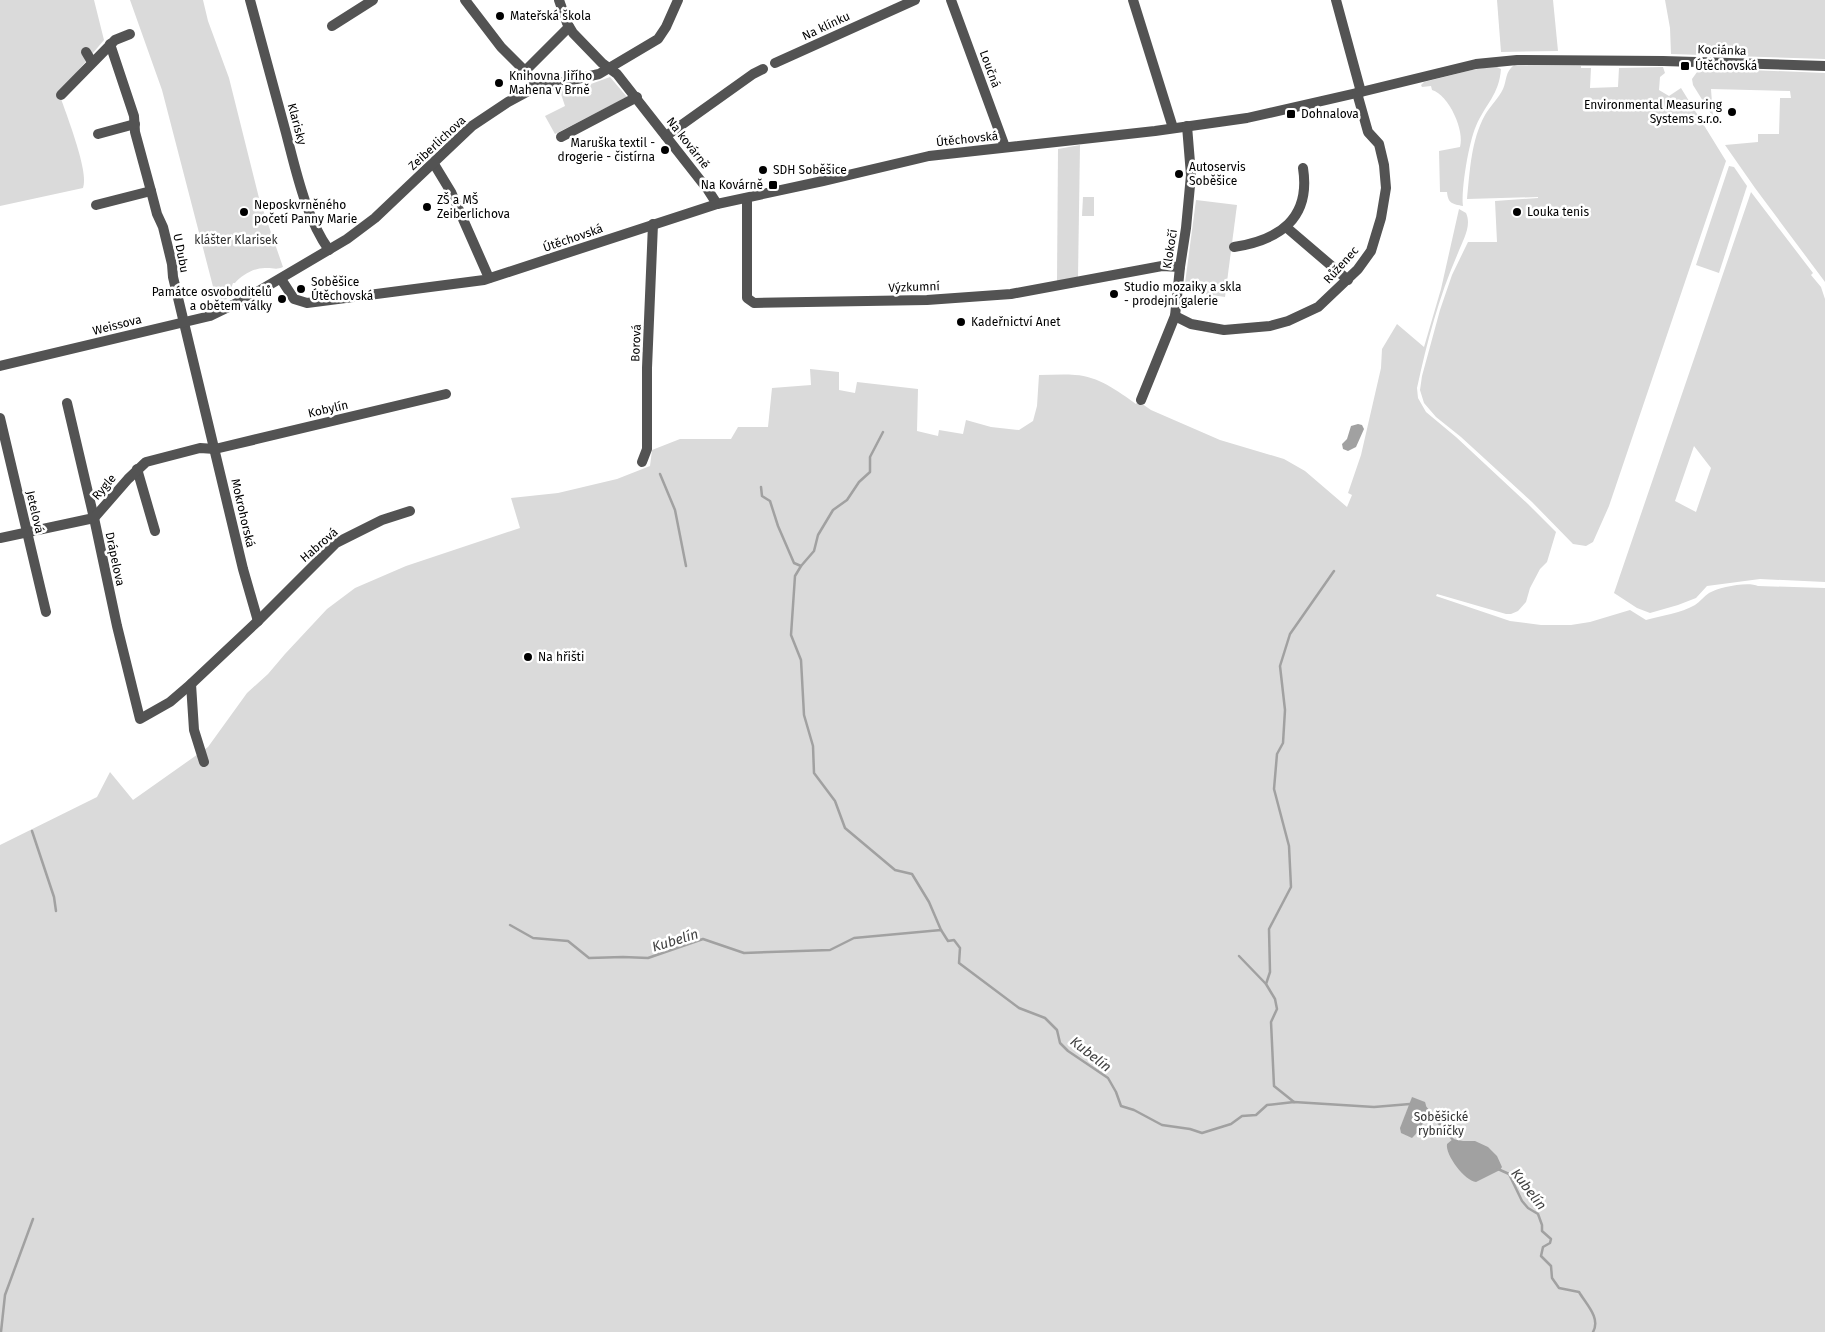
<svg xmlns="http://www.w3.org/2000/svg" width="1825" height="1332" font-family="'Fira Sans',sans-serif">
	<style>
		.green { fill: #dadada; fill-rule: evenodd }
		.water { fill: #a1a1a1 }
		.lines { fill: none; stroke-linecap: round; stroke-linejoin: round }
		.stream { stroke: #a1a1a1; stroke-width: 2.5 }
		.minor { stroke: #535353; stroke-width: 10 }
		.poi-dot { fill: #000; stroke: #fff; stroke-width: 2 }
		.labels { text-anchor: middle; stroke-width: 5; stroke-linejoin: round; paint-order: stroke }
		.poi-label { font-size: 12px; fill: #000; stroke: #fff; text-anchor: start }
		.street-label { font-size: 12px; fill: #000; stroke: #fff }
		.park-label { font-size: 12px; fill: #313131; stroke: #fff }
		.water-label { font-size: 14px; font-style: italic; fill: #424242; stroke: #fff }
	</style>
	<rect width="100%" height="100%" fill="#fff"/>
	<g class="green">
		<path d="M0,0H94L104,40L59,93C65,111 90,173 83,188L0,206Z"/>
		<path d="M130,0H203L208,21L229,78L259,198L283,267C277,270 273,268 267,268C255,267 242,275 235,283H233L227,299L217,302L162,90Z"/>
		<path d="M1497,0H1553L1558,51L1501,52Z"/>
		<path d="M1665,0H1825V59L1671,54L1670,28Z"/>
		<path d="M1514,65L1581,66V68H1591L1590,88L1618,87L1619,68L1663,67L1665,73L1660,77L1659,90L1669,96L1681,88L1726,161L1609,506L1593,542L1586,546L1573,544L1532,502L1461,437L1436,417L1424,403L1420,390L1422,376L1440,310L1452,275L1467,244L1468,242H1497L1495,201L1538,198V197L1467,199C1470,171 1471,140 1485,115C1490,106 1499,98 1503,89C1507,80 1505,72 1514,65Z"/>
		<path d="M1495,66L1501,69C1499,95 1486,103 1476,126C1469,142 1461,188 1463,206C1453,204 1448,204 1447,192H1440L1439,151L1460,147C1465,131 1449,95 1432,90L1431,86L1422,87L1421,85L1424,82L1472,70Z"/>
		<path d="M1700,68L1825,73V282L1755,188L1725,145L1758,142V134H1779L1780,98H1791L1790,91L1711,89L1713,117L1693,85L1692,79Z"/>
		<path d="M610,77L627,97L555,134L545,116L565,106L560,91L580,88Z"/>
		<path d="M1080,145L1078,277L1057,281L1058,149Z"/>
		<path d="M1729,166L1734,167L1747,186L1719,273L1696,265Z"/>
		<path d="M1751,192L1813,273L1811,275L1821,287L1825,299V582L1760,579L1707,586L1696,598L1678,605L1650,613L1637,608L1614,593ZM1694,446L1711,468L1696,512L1675,501Z"/>
		<path d="M1083,197H1094V216H1082Z"/>
		<path d="M1196,200L1237,205L1225,297L1184,291Z"/>
		<path d="M1459,209L1466,213C1472,226 1463,240 1458,253C1439,296 1427,342 1417,388L1418,398L1426,412L1456,437L1528,504L1556,532L1547,562L1540,569L1530,588L1526,602L1518,611L1511,614H1506L1437,594L1436,596L1510,621L1541,625H1571L1590,622L1630,610L1646,620C1661,616 1681,613 1695,605C1700,602 1704,596 1709,593C1719,587 1748,581 1758,586L1825,588V1332H0V845L97,797L110,772L133,800L208,747L247,693L268,674L285,654L327,609L355,588L406,566L520,528L511,498L558,493L617,479L650,466L652,450L680,439H731L738,427H768L772,388L811,385L810,369L839,372V390L855,393L857,382L918,389L917,431L938,436L939,430L963,434L966,420L991,427L1019,430L1033,421L1037,406L1039,375C1051,375 1063,374 1075,375C1098,376 1118,391 1136,404L1138,401L1151,410L1220,440L1284,459L1305,471L1347,507L1352,495L1348,493L1361,455L1381,368L1382,349L1397,324L1424,347L1441,289Z"/>
	</g>
	<g class="water">
		<path d="M1358,424L1362,425L1364,429L1356,447L1348,451L1343,449L1342,444L1347,439L1351,426Z"/>
		<path d="M1412,1097L1425,1102C1430,1115 1421,1129 1412,1138L1401,1133L1400,1128Z"/>
		<path d="M1453,1139L1463,1141H1475L1488,1147L1497,1156L1502,1167L1500,1170L1476,1182C1465,1181 1445,1155 1447,1144Z"/>
	</g>
	<g class="lines">
		<g class="stream">
			<path d="M883,432L870,457V472L859,482L847,500L833,510L818,535L814,551L801,566L795,576L791,635L801,660L804,715L813,746L814,773L835,801L845,828L895,870L912,874L929,902L941,930"/>
			<path d="M660,474L675,510L686,566"/>
			<path d="M761,487L762,496L770,501L778,526L794,563L801,566"/>
			<path d="M32,831L54,897L56,911"/>
			<path d="M510,925L533,938L568,941L589,958L623,957L648,958L703,939L744,953L830,950L854,938L941,930L948,941L954,940L960,948L959,963L1019,1008L1045,1018L1057,1030L1060,1043L1068,1051L1108,1078L1116,1092L1121,1106L1134,1110L1162,1125L1190,1129L1202,1133L1231,1124L1242,1116L1256,1115L1267,1105L1294,1102L1374,1107L1410,1104"/>
			<path d="M1239,956L1266,984"/>
			<path d="M1294,1102L1274,1086L1271,1022L1277,1009L1275,999L1266,984L1270,972L1269,929L1291,887L1289,846L1274,789L1277,754L1283,743L1285,710L1280,666L1290,634L1334,571"/>
			<path d="M1425,1107L1454,1141"/>
			<path d="M1498,1169L1509,1174L1522,1201L1528,1208L1538,1214L1542,1225V1231L1551,1239L1550,1243L1543,1247L1541,1256L1551,1266L1552,1278L1559,1288L1579,1292C1586,1304 1601,1318 1593,1332"/>
			<path d="M1,1332L5,1295L33,1219"/>
		</g>
		<g class="minor">
			<path d="M250,0C262,44 274,88 286,133C296,171 306,218 329,250"/>
			<path d="M465,0L501,47L525,71L536,88"/>
			<path d="M559,0L567,23L573,33L602,63L617,74L708,190L717,204"/>
			<path d="M951,0L1005,147"/>
			<path d="M1133,0L1173,128"/>
			<path d="M1336,0L1361,92"/>
			<path d="M332,26L373,0"/>
			<path d="M110,44L134,116L135,132L151,191L157,214L163,227L172,264L173,277L243,569L258,621"/>
			<path d="M86,52L92,62"/>
			<path d="M775,63L915,0"/>
			<path d="M525,71L569,27"/>
			<path d="M61,95L115,40L130,34"/>
			<path d="M98,134L135,124"/>
			<path d="M666,136L753,74L763,69"/>
			<path d="M561,137L637,97"/>
			<path d="M434,164L451,192L489,278"/>
			<path d="M747,198V298L754,303L927,300L1011,294L1162,266L1180,267"/>
			<path d="M96,205L151,191"/>
			<path d="M1286,227L1348,280"/>
			<path d="M1234,247C1279,240 1311,219 1303,168"/>
			<path d="M281,279L294,299L307,303L484,280L717,204L823,181L929,156L1155,131L1247,118L1361,92L1476,64L1517,60L1663,61L1825,66"/>
			<path d="M1175,316L1191,324L1224,330L1270,326L1288,321L1318,307L1358,269L1371,251L1381,218L1386,188L1384,165L1379,144L1368,132L1357,93"/>
			<path d="M0,366L210,316L247,298L347,239L375,218L472,126L508,102L532,89L599,74L658,39L666,27L678,0"/>
			<path d="M1141,400L1175,316L1180,267L1186,228L1191,175L1187,126"/>
			<path d="M67,403L94,518L117,626L140,719L170,702L191,684L258,621L336,543L382,520L410,511"/>
			<path d="M0,418L46,612"/>
			<path d="M642,462L647,449V368L653,224"/>
			<path d="M137,469L155,531"/>
			<path d="M0,538L94,518L128,479L146,462L200,448L215,449L446,394"/>
			<path d="M191,684L194,730L204,762"/>
		</g>
	</g>
	<g class="poi-dot">
		<circle cx="500" cy="16" r="5"/>
		<rect x="1680" y="61" width="10" height="10" rx="2.5"/>
		<circle cx="499" cy="83" r="5"/>
		<circle cx="1732" cy="112" r="5"/>
		<rect x="1286" y="109" width="10" height="10" rx="2.5"/>
		<circle cx="665" cy="150" r="5"/>
		<circle cx="763" cy="170" r="5"/>
		<circle cx="1179" cy="174" r="5"/>
		<rect x="768" y="180" width="10" height="10" rx="2.5"/>
		<circle cx="427" cy="207" r="5"/>
		<circle cx="244" cy="212" r="5"/>
		<circle cx="1517" cy="212" r="5"/>
		<circle cx="301" cy="289" r="5"/>
		<circle cx="1114" cy="294" r="5"/>
		<circle cx="282" cy="299" r="5"/>
		<circle cx="961" cy="322" r="5"/>
		<circle cx="528" cy="657" r="5"/>
	</g>
	<g class="labels">
		<g class="poi-label">
			<text x="510" y="20">Mateřská škola</text>
			<text x="1695" y="70">Útěchovská</text>
			<text x="509" y="80">Knihovna Jiřího<tspan x="509" dy="14">Mahena v Brně</tspan></text>
			<text x="1722" y="109" text-anchor="end">Environmental Measuring<tspan x="1722" dy="14">Systems s.r.o.</tspan></text>
			<text x="1301" y="118">Dohnalova</text>
			<text x="655" y="147" text-anchor="end">Maruška textil -<tspan x="655" dy="14">drogerie - čistírna</tspan></text>
			<text x="1189" y="171">Autoservis<tspan x="1189" dy="14">Soběšice</tspan></text>
			<text x="773" y="174">SDH Soběšice</text>
			<text x="763" y="189" text-anchor="end">Na Kovárně</text>
			<text x="437" y="204">ZŠ a MŠ<tspan x="437" dy="14">Zeiberlichova</tspan></text>
			<text x="254" y="209">Neposkvrněného<tspan x="254" dy="14">početí Panny Marie</tspan></text>
			<text x="1527" y="216">Louka tenis</text>
			<text x="311" y="286">Soběšice<tspan x="311" dy="14">Útěchovská</tspan></text>
			<text x="1124" y="291">Studio mozaiky a skla<tspan x="1124" dy="14">- prodejní galerie</tspan></text>
			<text x="272" y="296" text-anchor="end">Památce osvoboditelů<tspan x="272" dy="14">a obětem války</tspan></text>
			<text x="971" y="326">Kadeřnictví Anet</text>
			<text x="538" y="661">Na hřišti</text>
		</g>
		<g class="street-label">
			<text transform="translate(826 26) rotate(-25)" y="4">Na klínku</text>
			<text transform="translate(1722 50) rotate(2)" y="4">Kociánka</text>
			<text transform="translate(990 69) rotate(70)" y="4">Loučná</text>
			<text transform="translate(297 124) rotate(75)" y="4">Klarisky</text>
			<text transform="translate(967 139) rotate(-6)" y="4">Útěchovská</text>
			<text transform="translate(437 143) rotate(-43)" y="4">Zeiberlichova</text>
			<text transform="translate(688 143) rotate(52)" y="4">Na kovárně</text>
			<text transform="translate(573 238) rotate(-19)" y="4">Útěchovská</text>
			<text transform="translate(1170 249) rotate(-81)" y="4">Klokočí</text>
			<text transform="translate(181 253) rotate(79)" y="4">U Dubu</text>
			<text transform="translate(1341 265) rotate(-48)" y="4">Růženec</text>
			<text transform="translate(914 287) rotate(-2)" y="4">Výzkumní</text>
			<text transform="translate(117 325) rotate(-14)" y="4">Weissova</text>
			<text transform="translate(636 343) rotate(-88)" y="4">Borová</text>
			<text transform="translate(328 409) rotate(-13)" y="4">Kobylín</text>
			<text transform="translate(104 487) rotate(-49)" y="4">Rygle</text>
			<text transform="translate(35 512) rotate(77)" y="4">Jetelová</text>
			<text transform="translate(243 513) rotate(77)" y="4">Mokrohorská</text>
			<text transform="translate(319 545) rotate(-41)" y="4">Habrová</text>
			<text transform="translate(115 559) rotate(78)" y="4">Drápelova</text>
		</g>
		<g class="park-label">
			<text x="236" y="244">klášter Klarisek</text>
			<text x="1441" y="1121">Soběšické<tspan x="1441" dy="14">rybníčky</tspan></text>
		</g>
		<g class="water-label">
			<text transform="translate(675 940) rotate(-17)" y="5">Kubelín</text>
			<text transform="translate(1091 1054) rotate(38)" y="5">Kubelín</text>
			<text transform="translate(1529 1189) rotate(52)" y="5">Kubelín</text>
		</g>
	</g>
</svg>
